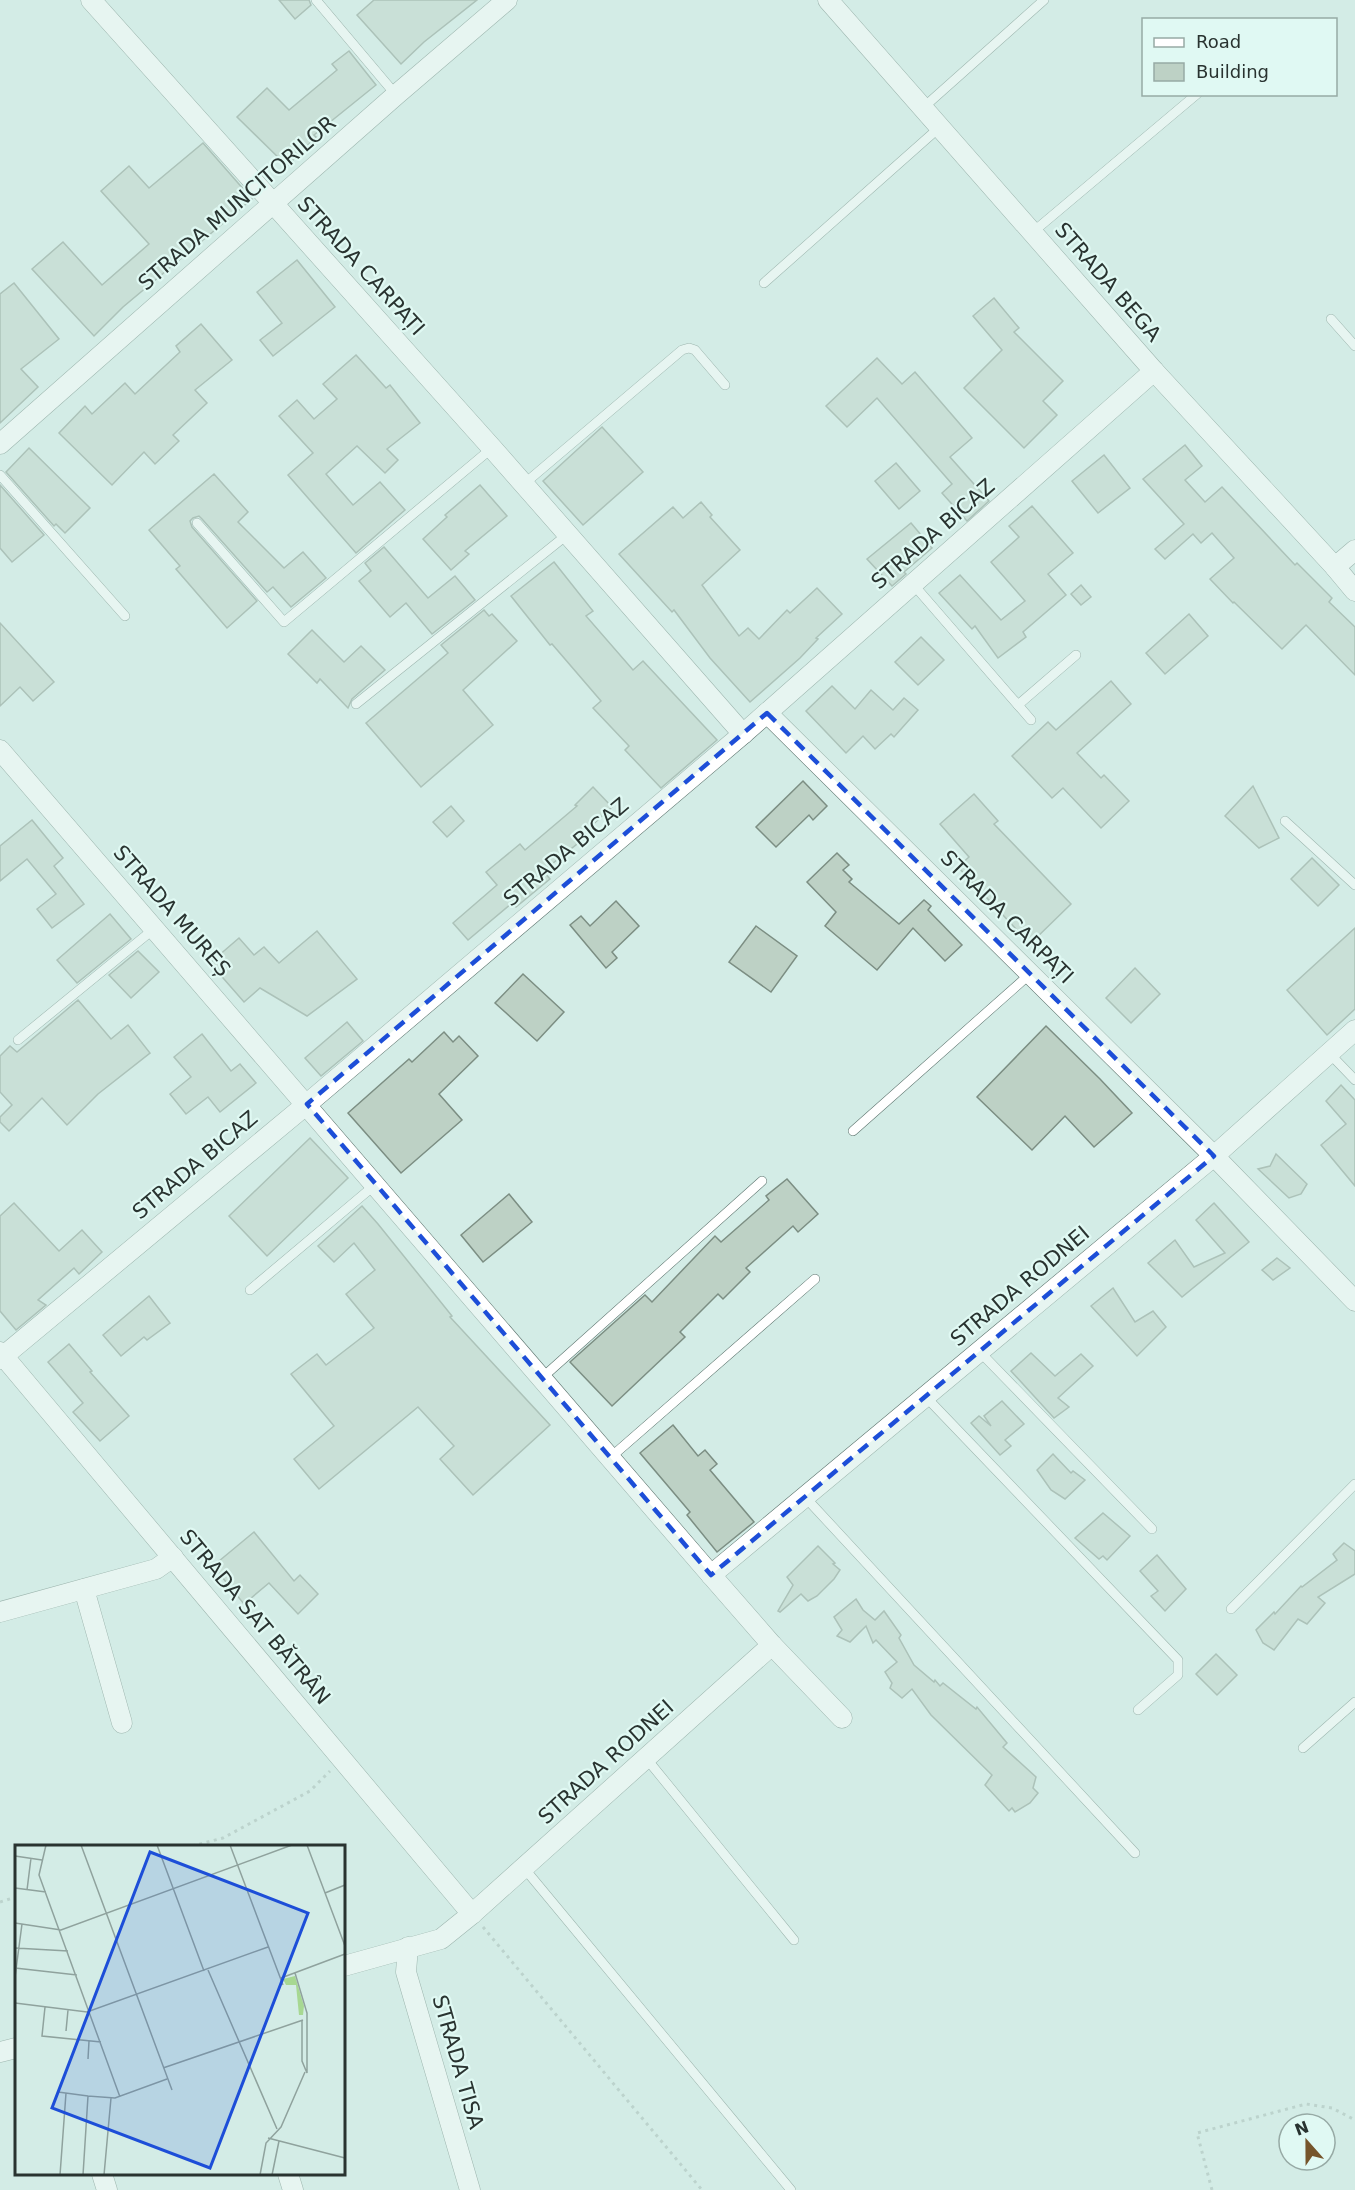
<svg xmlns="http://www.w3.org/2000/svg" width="1355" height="2190" font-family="'DejaVu Sans',sans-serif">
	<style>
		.building { fill: #bdd1c5; stroke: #7c8e83; stroke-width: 1.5 }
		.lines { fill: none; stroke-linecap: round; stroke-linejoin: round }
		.lane-casing { stroke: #5b726c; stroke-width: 10 }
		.street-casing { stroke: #5b726c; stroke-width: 21 }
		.path { stroke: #a0b4af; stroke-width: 3; stroke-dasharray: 3 4.5; stroke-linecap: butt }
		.lane { stroke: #fff; stroke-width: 9 }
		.street { stroke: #fff; stroke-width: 20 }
		.marked { fill: none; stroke: #1d4ed8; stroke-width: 4.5; stroke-dasharray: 12 8; stroke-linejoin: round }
		.labels { text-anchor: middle; stroke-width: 4.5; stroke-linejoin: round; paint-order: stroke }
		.street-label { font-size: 21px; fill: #293330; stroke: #e0f9f3 }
		.inset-road { fill: none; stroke: #8fa29d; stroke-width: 1.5 }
		.view { fill: #1d4ed8; fill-opacity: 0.15; stroke: #1d4ed8; stroke-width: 3 }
		.inset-edge { fill: none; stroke: #293330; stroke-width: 3 }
	</style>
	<rect width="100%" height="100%" fill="#d3ece6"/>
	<g class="building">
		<path d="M279,0H309L311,5L295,19Z"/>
		<path d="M374,0H477L424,42L401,64L357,15Z"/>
		<path d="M349,51L376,85L314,135L316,137L287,166L237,117L267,88L289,110L337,70L332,64Z"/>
		<path d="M203,143L252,199L123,307L94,336L32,269L63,242L102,285L149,244L101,191L129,166L149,188Z"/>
		<path d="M297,260L335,307L273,356L260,340L282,323L257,292Z"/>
		<path d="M14,283L59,339L21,369L38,387L0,423V294Z"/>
		<path d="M994,298L1019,328L1014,332L1063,381L1043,401L1057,415L1024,448L964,388L1002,350L973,316Z"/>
		<path d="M201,324L232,360L195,390L207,403L173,435L179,441L155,464L144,452L112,485L59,433L85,406L92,414L125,383L135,394L180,352L176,346Z"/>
		<path d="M356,355L386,388L390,385L420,423L387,449L398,460L385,473L357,446L326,474L353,505L380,482L405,510L356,553L288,475L313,453L279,416L297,400L314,419L337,399L323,384Z"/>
		<path d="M877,358L902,384L915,372L972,438L950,457L989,501L967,521L942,493L952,484L877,398L847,427L826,406Z"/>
		<path d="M602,427L643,472L583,525L543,481Z"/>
		<path d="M1185,445L1202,466L1185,480L1205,502L1222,487L1295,565L1297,563L1332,598L1329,602L1355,627V675L1306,625L1282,649L1234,602L1233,603L1210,579L1234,558L1212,533L1201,543L1193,534L1165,559L1155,549L1184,524L1143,479Z"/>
		<path d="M29,448L90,508L65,533L56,524L54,526L6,472Z"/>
		<path d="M1104,455L1130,488L1098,513L1072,481Z"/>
		<path d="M896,463L920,491L899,509L875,481Z"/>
		<path d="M214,474L248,512L238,522L284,568L303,552L326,578L291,607L273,587L267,592L202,519L199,516L193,518L190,521L192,527L257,601L227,628L176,569L180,566L149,530Z"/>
		<path d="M0,485L44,535L12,562L0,548Z"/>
		<path d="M480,485L507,516L465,551L469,554L451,570L423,539L447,517L445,515Z"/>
		<path d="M701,502L712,515L710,517L740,550L702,585L739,636L748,628L759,639L787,610L790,613L817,588L842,614L816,638L818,639L800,658L750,702L710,658L674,610L672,612L619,554L673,507L683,518Z"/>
		<path d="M1032,506L1073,553L1048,574L1066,595L1023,632L1026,637L998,658L975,626L972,629L939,593L960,575L1001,620L1025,601L991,562L1019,537L1009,526Z"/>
		<path d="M911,523L932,548L904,572L906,574L892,586L867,559Z"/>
		<path d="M384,547L428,598L455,576L475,600L432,634L406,603L390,617L359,581L371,571L365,563Z"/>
		<path d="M554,562L593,611L586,616L633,670L643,661L717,740L661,788L625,750L629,746L593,708L601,701L552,644L550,645L511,596Z"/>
		<path d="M1081,585L1091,597L1081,605L1071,594Z"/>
		<path d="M484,610L489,616L492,614L517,641L463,690L493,725L421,787L366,723L448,653L441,645Z"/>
		<path d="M1189,614L1208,636L1165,674L1146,653Z"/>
		<path d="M0,623L54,682L33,701L20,687L0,706Z"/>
		<path d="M312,630L344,662L361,646L385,670L352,699L348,708L320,679L317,683L288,654Z"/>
		<path d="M921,637L944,660L918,685L895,662Z"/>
		<path d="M1111,681L1131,704L1077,753L1101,778L1104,775L1129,801L1101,828L1063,788L1052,798L1012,756L1048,722L1056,730Z"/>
		<path d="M832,686L855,709L871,690L893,710L904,698L918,710L894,737L891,734L875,749L863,736L846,753L806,711Z"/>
		<path d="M803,781L827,806L813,820L809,815L776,847L756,827Z"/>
		<path d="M1253,786L1279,838L1259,848L1225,816Z"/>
		<path d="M593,787L612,807L575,841L577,844L543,871L550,879L516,907L512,903L468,940L453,923L497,885L486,872L520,844L525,850L577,806L575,805Z"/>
		<path d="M974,794L998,821L994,824L1071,904L1030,944L958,867L969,857L940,824Z"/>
		<path d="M451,806L464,821L447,837L433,822Z"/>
		<path d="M32,820L63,858L54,866L84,904L52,928L37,909L56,894L27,859L0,881V846Z"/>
		<path d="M837,853L849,865L843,870L852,879L849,882L899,924L924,900L931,906L928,910L962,945L945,961L913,928L877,970L825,926L836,912L807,882Z"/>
		<path d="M1312,858L1339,885L1318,906L1291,879Z"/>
		<path d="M616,901L639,926L612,952L617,958L606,968L570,925L581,916L590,926Z"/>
		<path d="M110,914L131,939L77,983L57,960Z"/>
		<path d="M756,926L797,956L771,992L729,962Z"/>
		<path d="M1355,928V1009L1327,1035L1287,990Z"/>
		<path d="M317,931L357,979L307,1016L260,988L244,1002L210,963L239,938L254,955L264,947L279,963Z"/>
		<path d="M138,951L159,972L131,998L109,975Z"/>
		<path d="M1135,968L1160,994L1131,1023L1106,998Z"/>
		<path d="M523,974L564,1012L537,1041L495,1003Z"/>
		<path d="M78,1000L111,1039L128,1025L150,1053L98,1094L67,1125L42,1098L9,1131L0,1122V1117L12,1105L0,1092V1056L10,1046L17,1052Z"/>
		<path d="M347,1022L363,1041L321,1076L305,1058Z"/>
		<path d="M1046,1026L1100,1079L1132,1113L1094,1147L1065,1116L1032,1150L977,1097Z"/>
		<path d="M444,1032L453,1042L459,1036L478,1056L439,1094L462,1120L401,1173L348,1113L409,1059L412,1062Z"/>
		<path d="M202,1034L231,1071L240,1064L256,1083L220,1112L208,1097L186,1114L170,1094L191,1077L174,1057Z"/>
		<path d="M1341,1085L1355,1100V1186L1321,1145L1346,1124L1326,1101Z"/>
		<path d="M310,1138L348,1178L267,1256L229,1216Z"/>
		<path d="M1276,1154L1307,1184L1301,1194L1289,1198L1258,1169L1270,1166Z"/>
		<path d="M787,1179L818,1214L798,1232L793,1226L746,1268L750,1272L723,1299L718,1294L680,1332L685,1337L612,1406L570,1362L645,1295L652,1302L715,1236L721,1242L769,1200L766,1196Z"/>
		<path d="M509,1194L532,1222L483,1262L461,1235Z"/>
		<path d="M14,1203L59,1251L82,1230L102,1252L79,1274L74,1268L38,1300L46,1305L16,1330L0,1311V1216Z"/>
		<path d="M1214,1203L1249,1242L1182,1297L1148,1263L1175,1240L1194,1267L1225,1253L1196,1220Z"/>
		<path d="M362,1206L378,1224L452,1316L450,1317L550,1425L473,1495L440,1459L454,1446L418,1407L319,1489L294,1459L334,1426L291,1374L317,1354L326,1365L374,1328L346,1294L375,1270L354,1243L334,1262L318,1246Z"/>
		<path d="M1277,1258L1290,1268L1273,1280L1262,1270Z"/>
		<path d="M1113,1288L1135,1322L1153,1311L1166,1327L1137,1356L1091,1306Z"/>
		<path d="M149,1296L170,1323L147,1340L144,1337L121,1356L103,1335Z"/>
		<path d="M69,1344L92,1371L90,1372L129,1416L100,1441L73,1412L83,1403L48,1362Z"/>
		<path d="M1031,1353L1055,1376L1081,1354L1093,1366L1058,1398L1069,1407L1054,1418L1011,1371Z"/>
		<path d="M1002,1401L1024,1424L1005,1440L1011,1446L1000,1455L971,1423L979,1416L991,1426L984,1416Z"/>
		<path d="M673,1425L698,1456L705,1450L717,1464L710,1470L754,1522L717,1552L687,1515L690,1512L640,1453Z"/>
		<path d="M1053,1454L1071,1473L1073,1471L1085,1480L1065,1499L1051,1490L1037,1470Z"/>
		<path d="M1103,1513L1130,1536L1107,1560L1103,1556L1099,1559L1075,1538Z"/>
		<path d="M254,1532L294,1581L300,1575L318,1594L298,1614L269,1583L244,1604L213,1566Z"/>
		<path d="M1344,1543L1355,1551V1574L1318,1597L1325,1603L1307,1624L1298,1619L1274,1650L1263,1643L1256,1630L1274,1612L1275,1614L1301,1586L1302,1587L1337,1560L1333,1554Z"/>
		<path d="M818,1546L835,1563L833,1564L840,1570L834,1579L817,1596L808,1601L801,1594L780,1612L778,1611L793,1585L787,1577Z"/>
		<path d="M1157,1555L1186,1589L1165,1611L1151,1596L1158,1591L1140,1571Z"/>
		<path d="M856,1599L863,1610L875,1620L884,1611L901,1635L899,1638L914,1665L934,1682L935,1680L940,1686L943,1683L976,1709L977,1707L1007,1743L1003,1747L1036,1777L1033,1788L1038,1793L1030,1803L1015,1812L1012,1808L1009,1811L985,1785L992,1775L931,1715L912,1689L902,1698L890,1688L892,1683L885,1672L897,1662L876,1640L873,1643L866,1626L850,1642L837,1636L842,1630L834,1617Z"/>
		<path d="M1216,1654L1237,1675L1217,1695L1196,1674Z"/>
	</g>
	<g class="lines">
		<g class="lane-casing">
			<g id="lane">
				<path d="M316,0L396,95"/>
				<path d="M924,107L1044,0"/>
				<path d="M1033,232L1197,94"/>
				<path d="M764,283L941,126"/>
				<path d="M1331,319L1355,346"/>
				<path d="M0,475L125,616"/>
				<path d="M524,484L682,350L689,348L695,350L725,385"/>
				<path d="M197,523L284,622L492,448"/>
				<path d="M913,584L1031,720"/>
				<path d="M356,704L568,534"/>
				<path d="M1018,705L1076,655"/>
				<path d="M1285,821L1355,885"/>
				<path d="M18,1040L155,928"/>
				<path d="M1329,1053L1355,1080"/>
				<path d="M853,1131L1030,974"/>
				<path d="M250,1290L376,1184"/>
				<path d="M979,1351L1152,1529"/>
				<path d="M543,1377L762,1181"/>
				<path d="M925,1396L1178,1660V1675L1138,1710"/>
				<path d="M611,1457L815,1279"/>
				<path d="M805,1497L1135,1853"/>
				<path d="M1231,1609L1355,1484"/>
				<path d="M1303,1748L1355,1702"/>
				<path d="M646,1758L794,1940"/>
				<path d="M524,1868L791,2190"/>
			</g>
		</g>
		<g class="street-casing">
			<g id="street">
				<path d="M91,0L492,448L743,734"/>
				<path d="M828,0L1154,371L1335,567L1355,591"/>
				<path d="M0,444L396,95L507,0"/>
				<path d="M1335,567L1355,550"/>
				<path d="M767,713L1214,1156L1355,1301"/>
				<path d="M0,750L711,1575L772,1645L842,1718"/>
				<path d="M0,1352L472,1914"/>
				<path d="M0,1359L307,1104L743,734L1154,371"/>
				<path d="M711,1575L1214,1156L1355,1030"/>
				<path d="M84,1589L122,1723"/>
				<path d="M0,1612L156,1569L173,1557"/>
				<path d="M408,1947L406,1972L470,2190"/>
				<path d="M344,1966L441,1939L472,1914L772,1645"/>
				<path d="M0,2052L16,2048"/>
				<path d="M102,2174L107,2190"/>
				<path d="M288,2174L293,2190"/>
			</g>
		</g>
		<g class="path">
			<path d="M192,1846L223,1838L310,1791L330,1771"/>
			<path d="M0,1902L16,1897"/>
			<path d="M483,1927L702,2190"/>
			<path d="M1212,2190L1197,2133L1306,2104L1332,2108L1355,2120"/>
		</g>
		<use href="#lane" class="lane"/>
		<use href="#street" class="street"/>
	</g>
	<path d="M0 0H1355V2190H0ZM767,713L1214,1156L711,1575L307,1104Z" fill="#d3ece6" fill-opacity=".55" fill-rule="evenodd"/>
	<path class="marked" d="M767,713L1214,1156L711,1575L307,1104Z"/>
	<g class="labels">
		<g class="street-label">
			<text transform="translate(237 203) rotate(-41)" y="7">STRADA MUNCITORILOR</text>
			<text transform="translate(361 266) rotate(48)" y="7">STRADA CARPAȚI</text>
			<text transform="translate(1108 282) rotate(49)" y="7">STRADA BEGA</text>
			<text transform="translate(933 534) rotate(-41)" y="7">STRADA BICAZ</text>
			<text transform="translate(566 852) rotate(-40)" y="7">STRADA BICAZ</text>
			<text transform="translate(172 911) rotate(49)" y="7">STRADA MUREȘ</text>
			<text transform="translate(1007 917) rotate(45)" y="7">STRADA CARPAȚI</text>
			<text transform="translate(195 1165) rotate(-40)" y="7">STRADA BICAZ</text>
			<text transform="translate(1020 1286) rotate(-40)" y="7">STRADA RODNEI</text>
			<text transform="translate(255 1617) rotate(50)" y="7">STRADA SAT BĂTRÂN</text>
			<text transform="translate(606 1762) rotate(-42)" y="7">STRADA RODNEI</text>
			<text transform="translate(458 2062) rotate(74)" y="7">STRADA TISA</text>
		</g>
	</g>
	<g transform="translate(15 1845)">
		<rect width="330" height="330" fill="#d3ece6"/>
		<path d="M280,131L289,161L288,170H284L281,140H271L268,134Z" fill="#a7d892"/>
		<path class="inset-road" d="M31,0L24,30L105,252M66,0L157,245M142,0L189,126M215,0L268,140M292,0L330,101M0,11L27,15M0,43L31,47M12,45L16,13M310,48L330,40M0,78L46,85L277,0M0,103L53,106M0,123L62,130M193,125L262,284M280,128L292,168V228L287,216V175M0,132L7,79M266,133L330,109M0,158L72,167L253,102M30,162L27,191L86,197M51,186L53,165M73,214L74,196M148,223L288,175M43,247L73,251M253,293L330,313M45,330L51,248M68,330L73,251L100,253L152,234M89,330L96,253M245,330L251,298L266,282L290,227M257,330L264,296"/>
		<path class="view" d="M135,7L293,68L195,323L37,263Z"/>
		<rect width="330" height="330" class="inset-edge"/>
	</g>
	<rect x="1142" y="18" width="195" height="78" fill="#e0f9f3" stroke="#97aaa5" stroke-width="1.5"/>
	<rect x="1154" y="38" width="30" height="9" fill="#ffffff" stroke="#97aaa5" stroke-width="1.5"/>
	<text x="1196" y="48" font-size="18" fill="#293330">Road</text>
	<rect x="1154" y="63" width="30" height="18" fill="#bdd1c5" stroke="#97aaa5" stroke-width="1.5"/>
	<text x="1196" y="78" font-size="18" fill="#293330">Building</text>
	<g transform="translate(1307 2142) rotate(339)"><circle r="28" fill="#e0f9f3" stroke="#97aaa5" stroke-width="1.5"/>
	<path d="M0-4.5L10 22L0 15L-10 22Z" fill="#76552b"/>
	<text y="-9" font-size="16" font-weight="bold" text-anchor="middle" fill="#293330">N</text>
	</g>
</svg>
